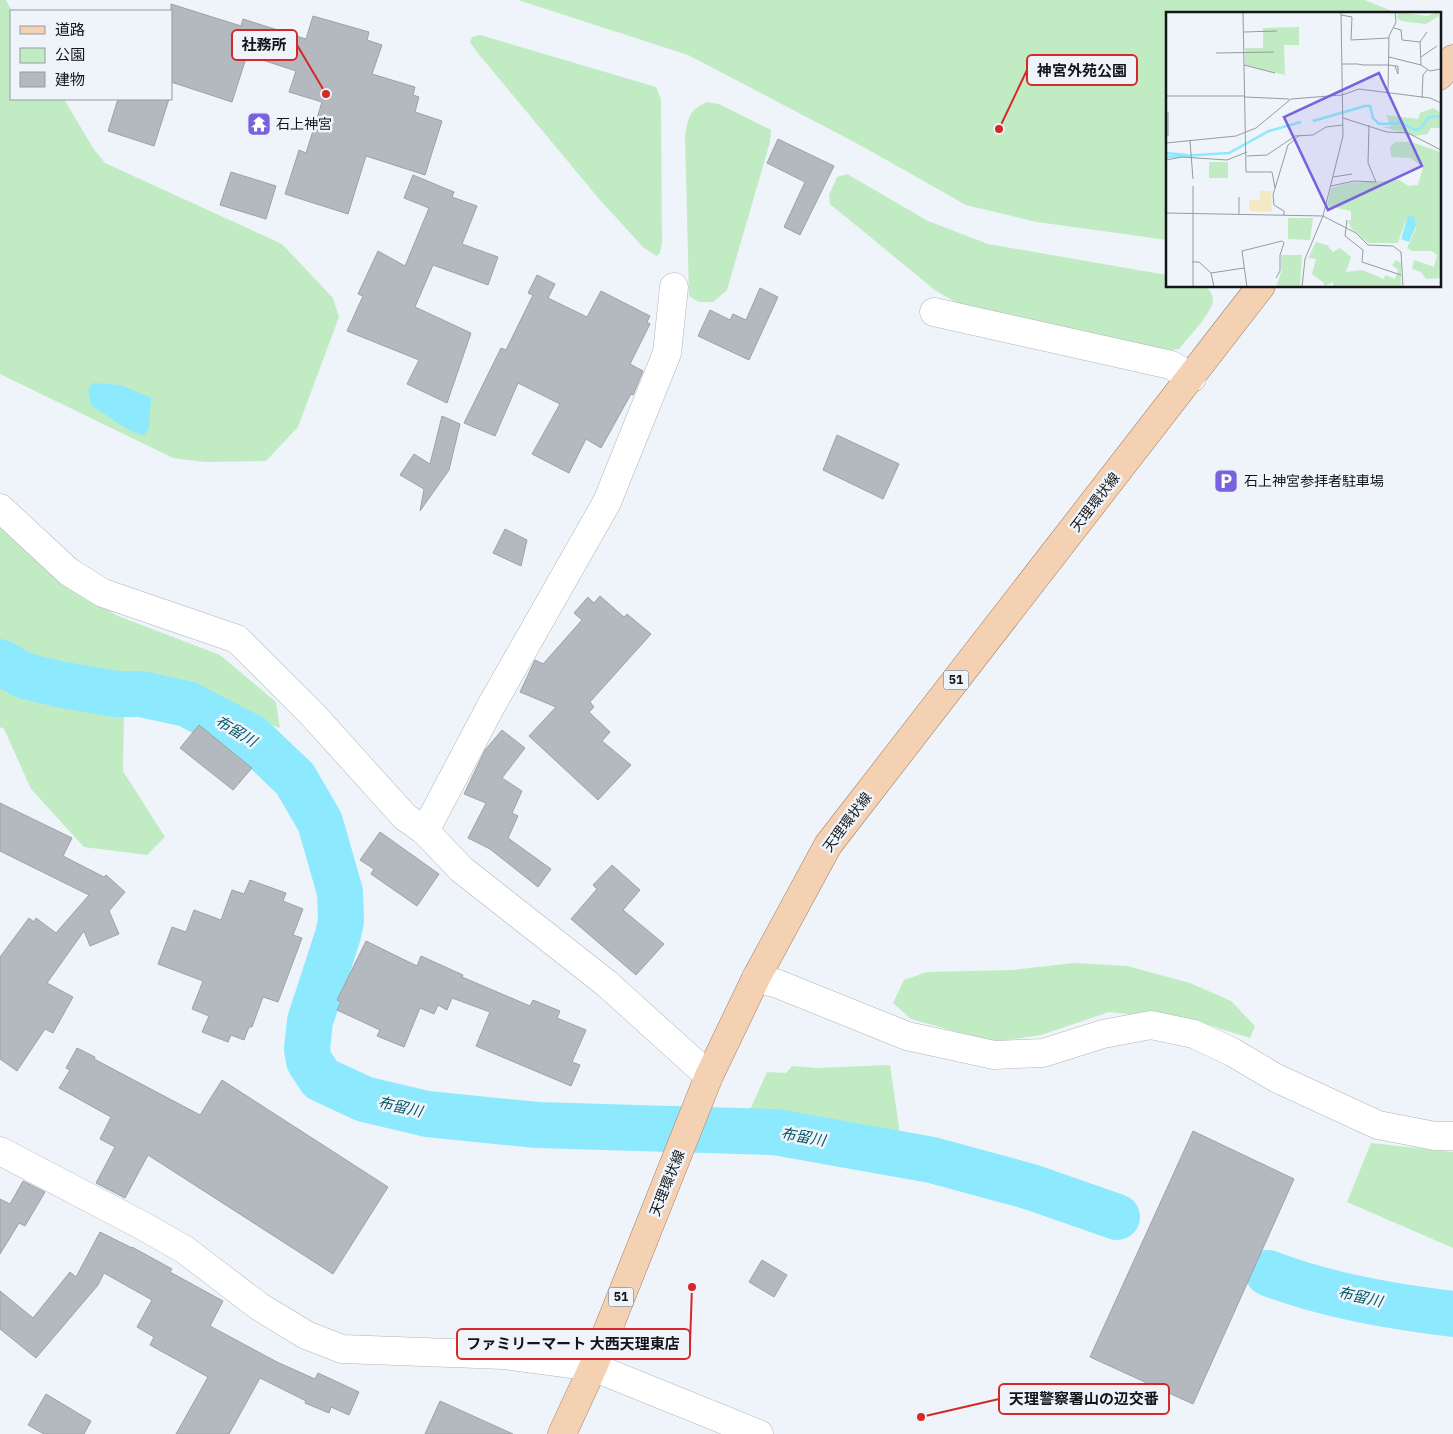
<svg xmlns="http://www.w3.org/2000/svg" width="1453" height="1434" font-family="'IBM Plex Sans','Noto Sans JP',sans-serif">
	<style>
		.green { fill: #c1ecc3 }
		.water { fill: #8de9fd }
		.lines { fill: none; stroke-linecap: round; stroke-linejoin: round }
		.river { stroke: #8de9fd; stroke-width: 46 }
		.building { fill: #b3b9be; stroke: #9da2a7 }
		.minor-casing { stroke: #afb5ba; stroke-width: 29 }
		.major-casing { stroke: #a27b5d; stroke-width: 29 }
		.minor { stroke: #fff; stroke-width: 28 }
		.major { stroke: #f5d1b4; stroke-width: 28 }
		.labels { text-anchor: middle; stroke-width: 5; stroke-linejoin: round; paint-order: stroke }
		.shield { fill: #eef4fa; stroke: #55585b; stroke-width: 1 }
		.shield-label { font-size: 12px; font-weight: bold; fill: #131517 }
		.poi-label { font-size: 14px; fill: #131517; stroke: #eef4fa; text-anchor: start }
		.street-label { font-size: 14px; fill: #131517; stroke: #eef4fa }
		.water-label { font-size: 15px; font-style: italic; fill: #005664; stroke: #eef4fa }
		.inset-river { fill: none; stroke: #8de9fd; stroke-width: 2.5 }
		.inset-road { fill: none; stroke: #969b9f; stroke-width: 1 }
		.view { fill: #7962dd; fill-opacity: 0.15; stroke: #7962dd; stroke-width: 2.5 }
		.inset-edge { fill: none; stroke: #131517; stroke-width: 2.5 }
		.leader { fill: none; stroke: #d62828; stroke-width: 2 }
		.callout-dot { fill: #d62828; stroke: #eef4fa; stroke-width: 2 }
		.callout { fill: #eef4fa; stroke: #d62828; stroke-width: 2 }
		.callout-label { font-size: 15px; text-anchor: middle; font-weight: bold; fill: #131517 }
	</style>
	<rect width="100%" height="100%" fill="#eef4fa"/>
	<g class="green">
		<path d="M0,0H6L12,11L11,99H64L93,148L105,163L282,244L333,298L339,317L298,427L266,461L205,462L173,458L0,374Z"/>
		<path d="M518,0H1365L1399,14H1167V240L1037,222L966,205L858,144L688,55Z"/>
		<path d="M480,35L656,87L661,99L662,243L660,253L657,256L644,248L600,200L476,51L470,42L472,37Z"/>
		<path d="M707,102L719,104L771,130L770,142L727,290L713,302H699L689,296L685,136C688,118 689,110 707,102Z"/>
		<path d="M847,174L928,221L988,244L1167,275V286H1206C1209,290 1213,294 1213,300C1213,312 1187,339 1179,349L1165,351L959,304L936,291L830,204L829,195L837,177Z"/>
		<path d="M0,523L57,578L118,616L220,655L276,702L280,728L220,707L154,676L124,712L123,771L165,837L147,855L84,847L31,789L4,729L0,727Z"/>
		<path d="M1074,963L1127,966L1190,983L1231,1001L1255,1026L1250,1038L1199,1022L1109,1012L1041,1035L993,1042L911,1019L893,1003L904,980L927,972L1012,970Z"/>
		<path d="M890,1065L902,1148L745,1121L767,1072L786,1073L792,1066L816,1068Z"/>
		<path d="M1371,1143L1453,1152V1248L1347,1202Z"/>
	</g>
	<path class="water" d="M93,383L121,385L151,398L149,428L144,435C125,432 108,414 91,406L88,390Z"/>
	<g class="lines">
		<g class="river">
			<path d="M0,662L25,676L59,684L115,694H141L187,704L251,737L295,779L320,822L340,892L341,921L338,935L310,1021L307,1049L309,1061L321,1079L364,1099L427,1114L537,1125L775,1132L932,1160L1031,1187L1117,1217"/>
			<path d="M1268,1273C1324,1295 1394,1307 1453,1314"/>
		</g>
	</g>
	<g class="building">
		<path d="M171,4L241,26L243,19L306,39L313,16L369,32L367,40L382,45L372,74L415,87L413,95L419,97L415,112L442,121L425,175L366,156L348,214L285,194L299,150L306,153L322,102L289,92L296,71L247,55L232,102L171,82Z"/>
		<path d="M118,99H169L154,146L108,131Z"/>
		<path d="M778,139L834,166L800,235L784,227L805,182L767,163Z"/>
		<path d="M231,172L276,186L266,219L220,205Z"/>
		<path d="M413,175L454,192L452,197L477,206L462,244L498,257L488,285L433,265L415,307L471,333L447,403L407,384L419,360L347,331L363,296L358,294L378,251L405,266L429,208L404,198Z"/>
		<path d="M537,275L555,284L548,298L587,317L601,291L650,316L647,322L650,324L630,364L643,371L633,395L631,394L601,448L586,439L569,473L532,454L560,404L518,383L495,436L464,423L501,348L506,350L533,295L528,293Z"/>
		<path d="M760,288L778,297L749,360L698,336L710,310L730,320L733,314L746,320Z"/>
		<path d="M442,416L460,424L449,470L420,511L424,489L400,475L414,454L430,464Z"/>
		<path d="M837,435L899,464L883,499L823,470Z"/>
		<path d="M505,529L527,540L521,566L493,553Z"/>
		<path d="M600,596L624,617L627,614L651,634L590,702L594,707L589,712L610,732L602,741L631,765L598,800L529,736L556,707L520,692L535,660L543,664L582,620L574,613L588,597L594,603Z"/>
		<path d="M199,725L252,768L233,790L180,748Z"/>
		<path d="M502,730L525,748L502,778L522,791L512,813L518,816L508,838L551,869L538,887L490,849L468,838L486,803L464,794L485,750Z"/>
		<path d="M0,803L72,838L63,856L104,877L106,875L125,892L109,911L119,934L90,946L84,931L47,983L73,997L53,1033L45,1029L17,1071L0,1059V957L29,918L34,922L36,918L56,933L89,895L0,851Z"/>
		<path d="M380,832L439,874L417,906L371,874L374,869L360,860Z"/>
		<path d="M612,865L640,890L623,910L664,944L636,975L571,919L597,889L593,885Z"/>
		<path d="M250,880L286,893L283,901L303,909L293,935L302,938L278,1002L263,997L252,1027H249L244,1040L231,1035L228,1042L202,1032L209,1016L192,1009L203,981L158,964L172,927L186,932L194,910L221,920L232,890L244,894Z"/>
		<path d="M366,941L417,966L421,956L463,975L462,977L530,1006L533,1000L560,1011L557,1018L586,1030L572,1062L580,1065L571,1086L476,1046L490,1012L452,998L447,1010L438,1005L434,1014L420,1008L404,1047L377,1036L380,1030L337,1010L341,1002L337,1000Z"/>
		<path d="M77,1048L95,1057L94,1059L200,1115L222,1080L388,1187L333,1274L148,1155L125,1198L96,1183L115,1147L100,1139L111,1117L59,1088L70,1070L66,1068Z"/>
		<path d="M1193,1131L1294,1179L1193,1404L1090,1357Z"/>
		<path d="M23,1181L45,1192L25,1226L19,1223L0,1254V1199L10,1204Z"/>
		<path d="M100,1232L132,1248V1247L172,1269L170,1272L223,1301L210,1326L277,1362L315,1379L318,1373L359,1392L349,1415L331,1407L329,1413L305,1403L306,1401L260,1378L229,1434H176L208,1377L150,1345L154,1337L137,1327L152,1300L104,1273L98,1285L36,1358L0,1329V1291L33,1318L70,1272L76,1277Z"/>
		<path d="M762,1260L787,1275L774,1297L749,1282Z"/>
		<path d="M46,1394L91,1421L84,1434H44L28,1425Z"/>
		<path d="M440,1401L513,1434H425Z"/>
	</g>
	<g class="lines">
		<g class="minor-casing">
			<g id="minor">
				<path d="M934,312L1171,365L1192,378"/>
				<path d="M0,508L69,572L103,593L237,639L313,715L405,817L425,831L461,869L606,983L709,1076"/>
				<path d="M425,831L491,706L607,502L667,353L674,287"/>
				<path d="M756,978L778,984L907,1036L994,1055L1043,1053L1103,1034L1151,1025L1194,1034L1232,1052L1276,1078L1378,1125L1435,1136H1453"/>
				<path d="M0,1151L145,1227L185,1250L260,1307L306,1335L342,1349L504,1355L593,1367L759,1434"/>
			</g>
		</g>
		<g class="major-casing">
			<g id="major">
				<path d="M1439,76L1453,59"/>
				<path d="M562,1434L593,1367L709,1076L756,978L828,845L1261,286"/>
			</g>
		</g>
		<use href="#minor" class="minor"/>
		<use href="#major" class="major"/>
	</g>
	<defs>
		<g id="temple-square" transform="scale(1.25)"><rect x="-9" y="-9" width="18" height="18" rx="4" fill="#7962dd" stroke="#eef4fa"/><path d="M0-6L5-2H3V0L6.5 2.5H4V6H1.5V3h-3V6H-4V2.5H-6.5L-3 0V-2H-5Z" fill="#fff"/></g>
		<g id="parking-square" transform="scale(1.25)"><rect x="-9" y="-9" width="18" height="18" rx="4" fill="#7962dd" stroke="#eef4fa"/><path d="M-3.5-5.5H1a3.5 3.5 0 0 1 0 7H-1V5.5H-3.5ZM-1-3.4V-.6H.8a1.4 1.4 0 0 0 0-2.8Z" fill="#fff"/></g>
	</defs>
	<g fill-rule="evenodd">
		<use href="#temple-square" x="259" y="124"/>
		<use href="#parking-square" x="1226" y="481"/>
	</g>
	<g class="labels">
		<g class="shield">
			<rect x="943.5" y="670.5" width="25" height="19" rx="4"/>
			<rect x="608.5" y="1287.5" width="25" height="19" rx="4"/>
		</g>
		<g class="shield-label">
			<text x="956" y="684">51</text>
			<text x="621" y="1301">51</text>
		</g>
		<g class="poi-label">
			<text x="276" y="129">石上神宮</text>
			<text x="1244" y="486">石上神宮参拝者駐車場</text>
		</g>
		<g class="street-label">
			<text transform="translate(1095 502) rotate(-52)" y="5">天理環状線</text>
			<text transform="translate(847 822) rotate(-53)" y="5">天理環状線</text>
			<text transform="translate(667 1183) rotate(-68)" y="5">天理環状線</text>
		</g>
		<g class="water-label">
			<text transform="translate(236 731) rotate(31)" y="5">布留川</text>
			<text transform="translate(400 1107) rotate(13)" y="5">布留川</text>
			<text transform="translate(803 1137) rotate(10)" y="5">布留川</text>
			<text transform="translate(1360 1297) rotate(13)" y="5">布留川</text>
		</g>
	</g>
	<g transform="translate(1166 12)">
		<rect width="275" height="275" fill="#eef4fa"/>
		<path d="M232,0L261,4L272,0L273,4L260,12L235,9L231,6ZM133,15V33H118L119,63L79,53V36H97V16ZM267,96L275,101V116H265L261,122L249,124L216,115L225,114L220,103L252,107L254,101ZM229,130H245L275,140V266L260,267L255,260L246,257L248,248L268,255L271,243L266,239H246L241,236L250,216L249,205L239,211L232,231H202L185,216L182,209L185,208V199L161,194L165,176L182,171L233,168L243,174L252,173L257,155L244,146L225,145L224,135ZM43,150H62V166H43ZM122,206H147L144,228L122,227ZM150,230L161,233L167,240L174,236L185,245L180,260L196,258L218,267L219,263L229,267L232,258L226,253L230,248L235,251V275H167V270L158,275V271L146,262L150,247L142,246ZM115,243H136L134,275H110L116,257H133H115Z" fill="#c1ecc3"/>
		<path d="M94,179H105L106,200L83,199V188H94Z" fill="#f3e9c4"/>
		<path d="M242,204L249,205L250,214L243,230L235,227Z" fill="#8de9fd"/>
		<path class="inset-river" d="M147,109L199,94H204L207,106L213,112L236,111L249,118L255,116L263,105L275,104M0,141L21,143M0,145L63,141L103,119L135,110"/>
		<path class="inset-road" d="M77,0L80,160H106L109,176M247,0H263M175,3L186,5L185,28L223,26M228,16L235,18L236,28L254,30M78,20L111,19M50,41L108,40M223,45L255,53L264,59L275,57M255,45L271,34M176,52H192L197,53H223L229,54H232V62L229,54M78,53L109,61M255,53L254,30L261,20M222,79L223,24L230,10L229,0M0,84H79M79,85L123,87M256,86L257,63L261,58M2,100V124M177,106L221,120L242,121L275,138M24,129L27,167M0,131L70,124L90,116L125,87L176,83L193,77L264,86L275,91M81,144L101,143L129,124L147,123L160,115L177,113M0,148L16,145L61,148L81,140M167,165L186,162M27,174V275M165,174L188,169L210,170L202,151L203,113M73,185V202M0,201L157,204L190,221L202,233L227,234L235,240L237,275M118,203V199L108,193L107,183L122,133L134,123M181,208L179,224L197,238L196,250L235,263M26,250H33L45,261L48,275M45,261L78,256M81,275L76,239L116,229L118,231L114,243V259L110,266M136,275L139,247L157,204L177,124L175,0"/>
		<path class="view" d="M213,61L256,154L162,198L118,105Z"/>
		<rect width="275" height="275" class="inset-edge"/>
	</g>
	<path class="leader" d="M326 94L297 45M999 129L1027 70M692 1287L690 1344M921 1417L999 1399"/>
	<g class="callout-dot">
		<circle cx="326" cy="94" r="5"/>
		<circle cx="999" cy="129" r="5"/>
		<circle cx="692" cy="1287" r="5"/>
		<circle cx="921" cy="1417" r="5"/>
	</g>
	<g class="callout">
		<rect x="232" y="30" width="65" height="30" rx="5"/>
		<rect x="1027" y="55" width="110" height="30" rx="5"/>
		<rect x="457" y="1329" width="233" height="30" rx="5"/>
		<rect x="999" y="1384" width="170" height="30" rx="5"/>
	</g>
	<g class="callout-label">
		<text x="264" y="50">社務所</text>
		<text x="1082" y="76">神宮外苑公園</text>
		<text x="573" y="1349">ファミリーマート 大西天理東店</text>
		<text x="1084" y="1404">天理警察署山の辺交番</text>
	</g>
	<rect x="10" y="10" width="162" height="90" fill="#eef4fa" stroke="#969b9f"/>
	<rect x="20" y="26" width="25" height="8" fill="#f5d1b4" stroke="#969b9f"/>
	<text x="55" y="35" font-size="15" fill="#131517">道路</text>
	<rect x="20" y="48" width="25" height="15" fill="#c1ecc3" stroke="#969b9f"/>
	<text x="55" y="60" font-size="15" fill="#131517">公園</text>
	<rect x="20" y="72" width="25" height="15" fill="#b3b9be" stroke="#969b9f"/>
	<text x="55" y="85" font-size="15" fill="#131517">建物</text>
</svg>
